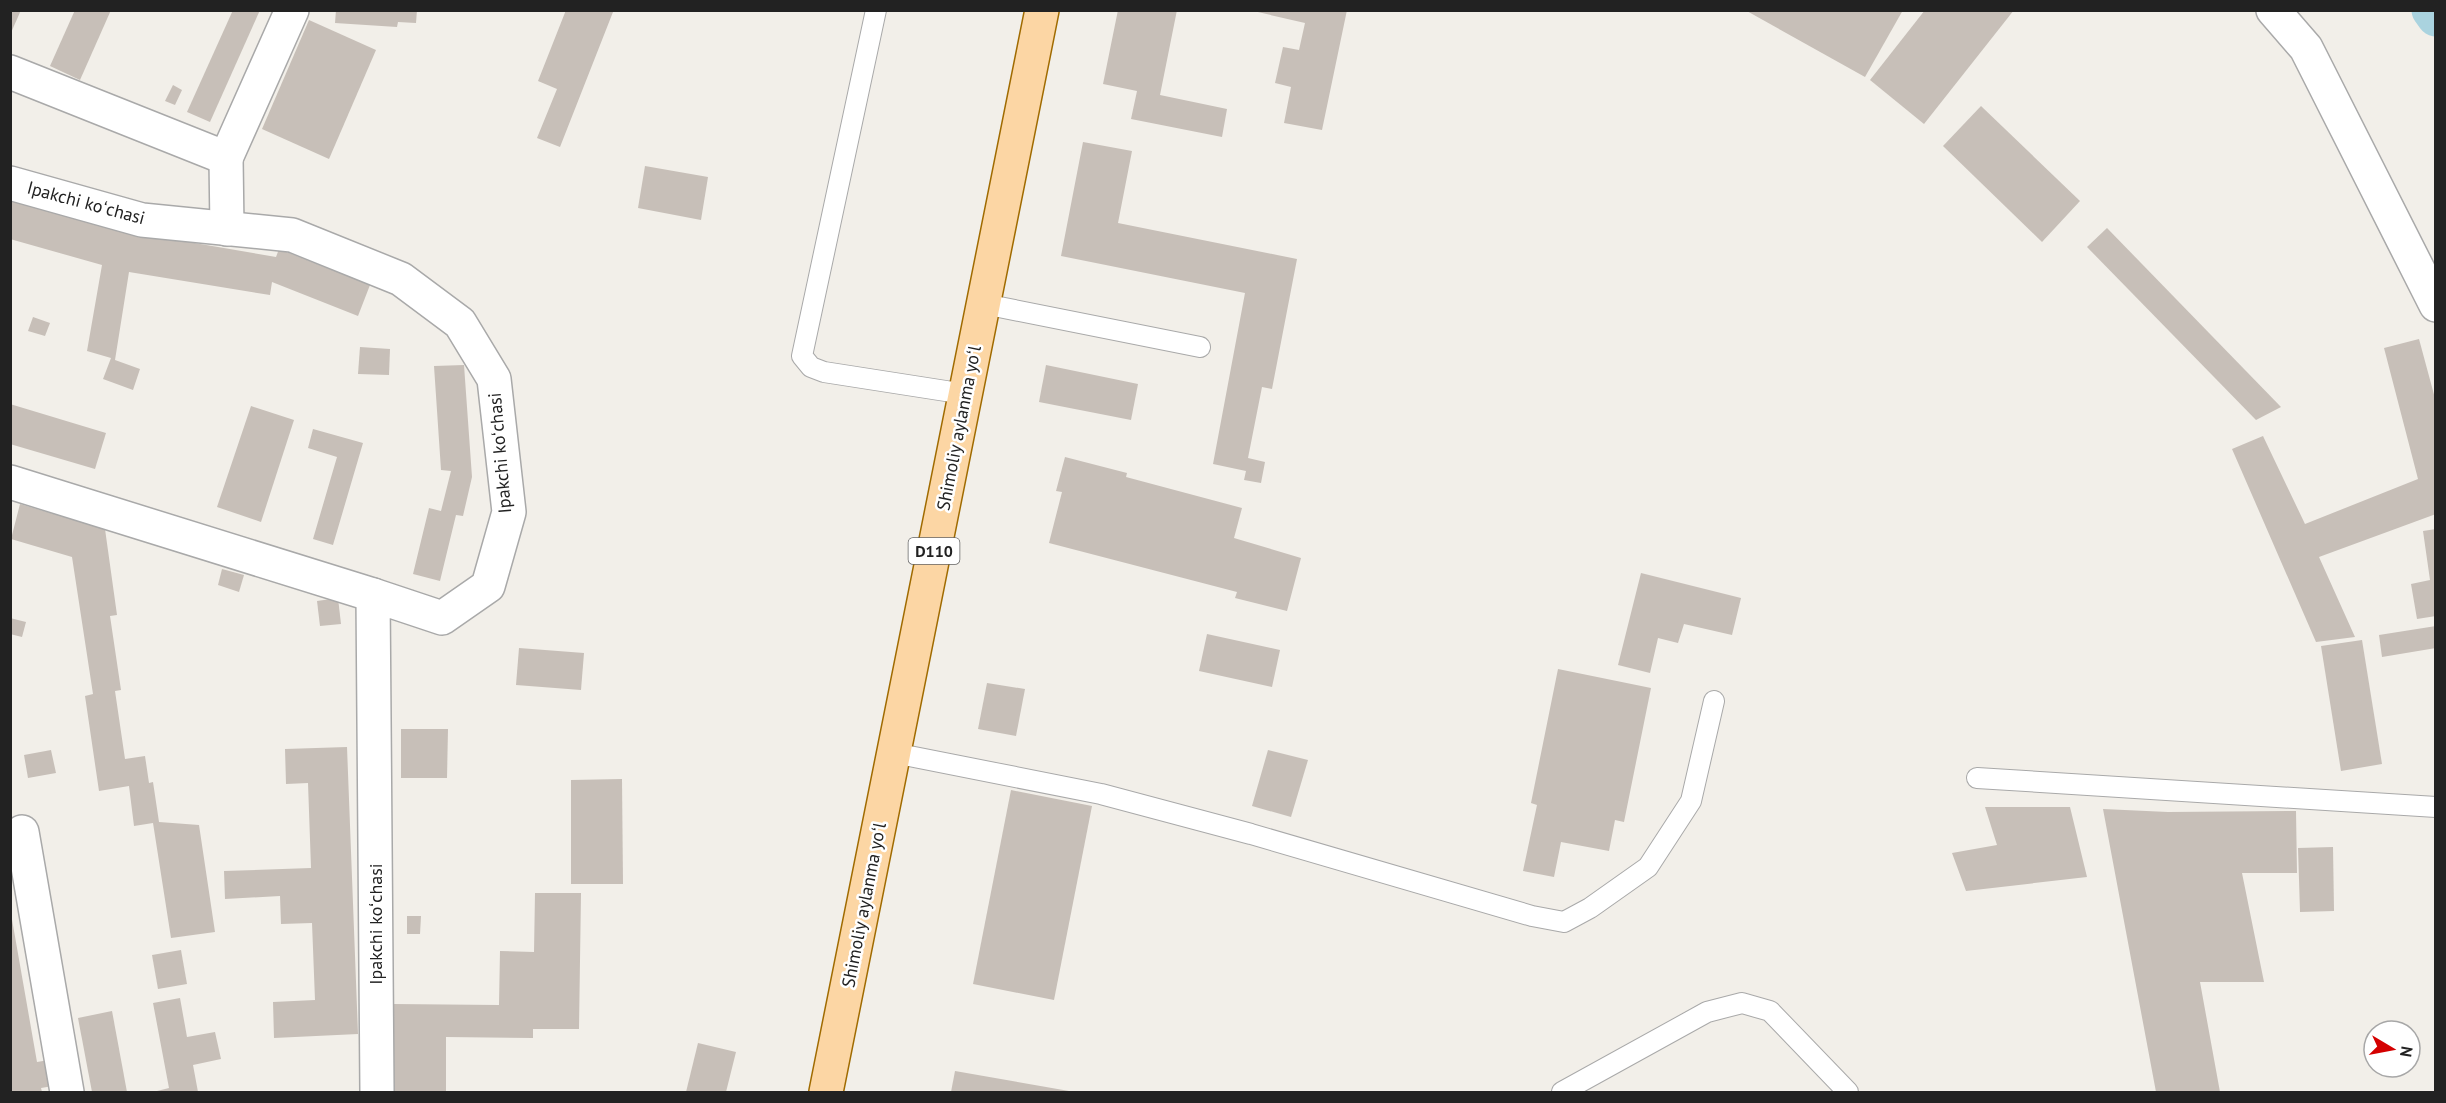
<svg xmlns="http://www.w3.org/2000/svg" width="2446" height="1103" font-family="'PT Sans',sans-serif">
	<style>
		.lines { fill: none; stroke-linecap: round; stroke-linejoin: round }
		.canal { stroke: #aad3df; stroke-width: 39 }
		.building { fill: #c7bfb8 }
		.service-casing { stroke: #a9a9a9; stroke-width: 22 }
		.minor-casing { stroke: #a9a9a9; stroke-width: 36 }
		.primary-casing { stroke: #a06b00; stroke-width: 36 }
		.service { stroke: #fff; stroke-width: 20 }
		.minor { stroke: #fff; stroke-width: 33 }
		.primary { stroke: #fcd6a4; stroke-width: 33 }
		.labels { text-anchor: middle; stroke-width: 5; stroke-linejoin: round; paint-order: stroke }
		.shield { fill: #fff; stroke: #646464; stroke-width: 1.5 }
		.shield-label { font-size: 16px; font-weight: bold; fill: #222 }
		.street-label { font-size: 18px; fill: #222; stroke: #fff }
	</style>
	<rect width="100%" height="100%" fill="#f2efe9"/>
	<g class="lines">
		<path class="canal" d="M2431,10L2436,17"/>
	</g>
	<g class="building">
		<path d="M10,10H21L10,35Z"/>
		<path d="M75,10H111L80,80L50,66Z"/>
		<path d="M233,10H260L210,122L187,112Z"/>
		<path d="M336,10H417L416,23L398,22L397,27L335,23Z"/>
		<path d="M566,10L613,12L560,147L537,138L557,89L538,81Z"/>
		<path d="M1118,10H1177L1160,95L1227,109L1222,137L1131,119L1137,91L1103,84Z"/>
		<path d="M1249,10H1347L1322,130L1284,123L1291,87L1275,83L1283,47L1299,50L1305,23Z"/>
		<path d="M1745,10H1903L1865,77Z"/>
		<path d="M1925,10H2014L1924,124L1870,80Z"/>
		<path d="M309,20L376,50L329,159L262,129Z"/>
		<path d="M173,85L182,90L175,105L165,101Z"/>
		<path d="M1981,106L2080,201L2042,242L1943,146Z"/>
		<path d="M1083,142L1132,151L1118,223L1297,259L1272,389L1262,387L1248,458L1265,462L1261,483L1244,480L1246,471L1213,464L1245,293L1061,256Z"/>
		<path d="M645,166L708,177L701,220L638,208Z"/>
		<path d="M10,198L136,233L276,257L279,249L370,285L358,316L272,282L270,295L129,272L115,360L140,369L133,390L103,379L111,358L87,351L102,265L10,239Z"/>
		<path d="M2107,228L2281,407L2256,420L2087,247Z"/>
		<path d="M33,317L50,323L45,336L28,331Z"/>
		<path d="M2419,339L2436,402V514L2319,557L2355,637L2316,642L2232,449L2263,436L2305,524L2418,479L2384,348Z"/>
		<path d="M360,347L390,349L389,375L358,374Z"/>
		<path d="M464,365L472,477L463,516L456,515L440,581L413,574L429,508L441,511L451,471L441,470L434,366Z"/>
		<path d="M1046,365L1138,384L1131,420L1039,402Z"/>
		<path d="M10,404L106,433L95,469L10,444Z"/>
		<path d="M251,406L294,420L261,522L217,507Z"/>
		<path d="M313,429L363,443L333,545L313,539L337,457L308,448Z"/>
		<path d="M1065,457L1127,473L1126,477L1242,508L1234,538L1301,558L1287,611L1235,598L1237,592L1049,543L1062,492L1056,491Z"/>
		<path d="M20,504L105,529L117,615L110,616L121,690L115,691L125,759L145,756L149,783L153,782L159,822L199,825L215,932L171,938L153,823L134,826L129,786L99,791L85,696L93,694L72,557L11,539Z"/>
		<path d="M2436,529V616L2417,619L2411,584L2430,580L2423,531Z"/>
		<path d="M222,569L244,575L239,592L218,585Z"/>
		<path d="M1641,573L1741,598L1732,635L1684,624L1678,643L1658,638L1650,673L1618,665Z"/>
		<path d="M338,598L341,624L320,626L317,601Z"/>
		<path d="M10,618L26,622L22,637L10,634Z"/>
		<path d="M2436,626V648L2382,657L2379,635Z"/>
		<path d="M1207,634L1280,650L1272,687L1199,671Z"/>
		<path d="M2362,640L2382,764L2341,771L2321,646Z"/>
		<path d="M519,648L584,653L581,690L516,685Z"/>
		<path d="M1558,669L1651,688L1624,822L1615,820L1609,851L1561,842L1554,877L1523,871L1537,805L1531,803Z"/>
		<path d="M987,683L1025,689L1016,736L978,729Z"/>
		<path d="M401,729H448L447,778H401Z"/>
		<path d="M347,747L358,1034L274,1038L273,1002L315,1000L312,923L281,924L280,896L225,899L224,871L311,868L308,783L286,784L285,749Z"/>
		<path d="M51,750L56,773L28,778L24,755Z"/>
		<path d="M1268,750L1308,760L1291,817L1252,806Z"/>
		<path d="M622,779L623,884H571V780Z"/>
		<path d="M1011,790L1092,806L1054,1000L973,984Z"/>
		<path d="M1985,807H2070L2087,877L1966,891L1952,853L1997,845Z"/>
		<path d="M2103,809L2168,812L2296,811L2297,873H2242L2264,982H2200L2220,1092H2156Z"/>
		<path d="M2333,847L2334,911L2300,912L2298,848Z"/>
		<path d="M535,893H581L579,1029H533V1038L446,1037V1092H391L393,1004L499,1005L500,951L534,952Z"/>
		<path d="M10,908L37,1062L49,1060L53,1086L41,1088L42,1092H10Z"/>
		<path d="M407,916H421L420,934H407Z"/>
		<path d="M181,950L187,984L158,989L152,955Z"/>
		<path d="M180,998L187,1037L215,1032L221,1059L193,1065L198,1092H153L169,1088L153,1003Z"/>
		<path d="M112,1011L127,1092H92L78,1018Z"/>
		<path d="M698,1043L736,1052L726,1092H686Z"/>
		<path d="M955,1071L1069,1091V1092H951Z"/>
	</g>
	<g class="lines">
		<g class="service-casing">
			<g id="service">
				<path d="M876,10L802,356L811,367L824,372L965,394"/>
				<path d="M984,304L1200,347"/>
				<path d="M894,753L1101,794L1251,834L1532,916L1564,922L1590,908L1648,867L1691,801L1714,701"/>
				<path d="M1977,778L2436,807"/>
				<path d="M1562,1092L1707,1012L1742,1003L1770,1011L1848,1092"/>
			</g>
		</g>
		<g class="minor-casing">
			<g id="minor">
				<path d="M2273,10L2306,48L2436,305"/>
				<path d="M10,72L226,158L292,10"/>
				<path d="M226,158L227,229"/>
				<path d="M10,183L142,220L292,235L401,279L460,323L494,379L509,512L488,586L442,618L373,595L377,1092"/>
				<path d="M10,482L373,595"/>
				<path d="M22,832L67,1092"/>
			</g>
		</g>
		<g class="primary-casing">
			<path id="primary" d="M826,1092L1042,10"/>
		</g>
		<use href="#service" class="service"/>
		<use href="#minor" class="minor"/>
		<use href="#primary" class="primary"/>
	</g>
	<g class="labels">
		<rect class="shield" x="908.5" y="538" width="51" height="26" rx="4.5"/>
		<g class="shield-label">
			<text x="934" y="557">D110</text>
		</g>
		<g class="street-label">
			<text transform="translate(86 203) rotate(15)" y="6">Ipakchi koʻchasi</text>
			<text transform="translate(959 428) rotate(-79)" y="6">Shimoliy aylanma yoʻl</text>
			<text transform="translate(500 453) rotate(-95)" y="6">Ipakchi koʻchasi</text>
			<text transform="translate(864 905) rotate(-79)" y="6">Shimoliy aylanma yoʻl</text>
			<text transform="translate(376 924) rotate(-90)" y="6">Ipakchi koʻchasi</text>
		</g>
	</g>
	<rect width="2446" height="1103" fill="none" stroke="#222222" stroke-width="24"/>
	<g transform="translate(2392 1049) rotate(100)"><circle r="28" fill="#ffffff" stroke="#a7a7a7" stroke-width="1.5"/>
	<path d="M0-4.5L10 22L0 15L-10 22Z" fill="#d40000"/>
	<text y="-9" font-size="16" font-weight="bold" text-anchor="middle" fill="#222222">N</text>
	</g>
</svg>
